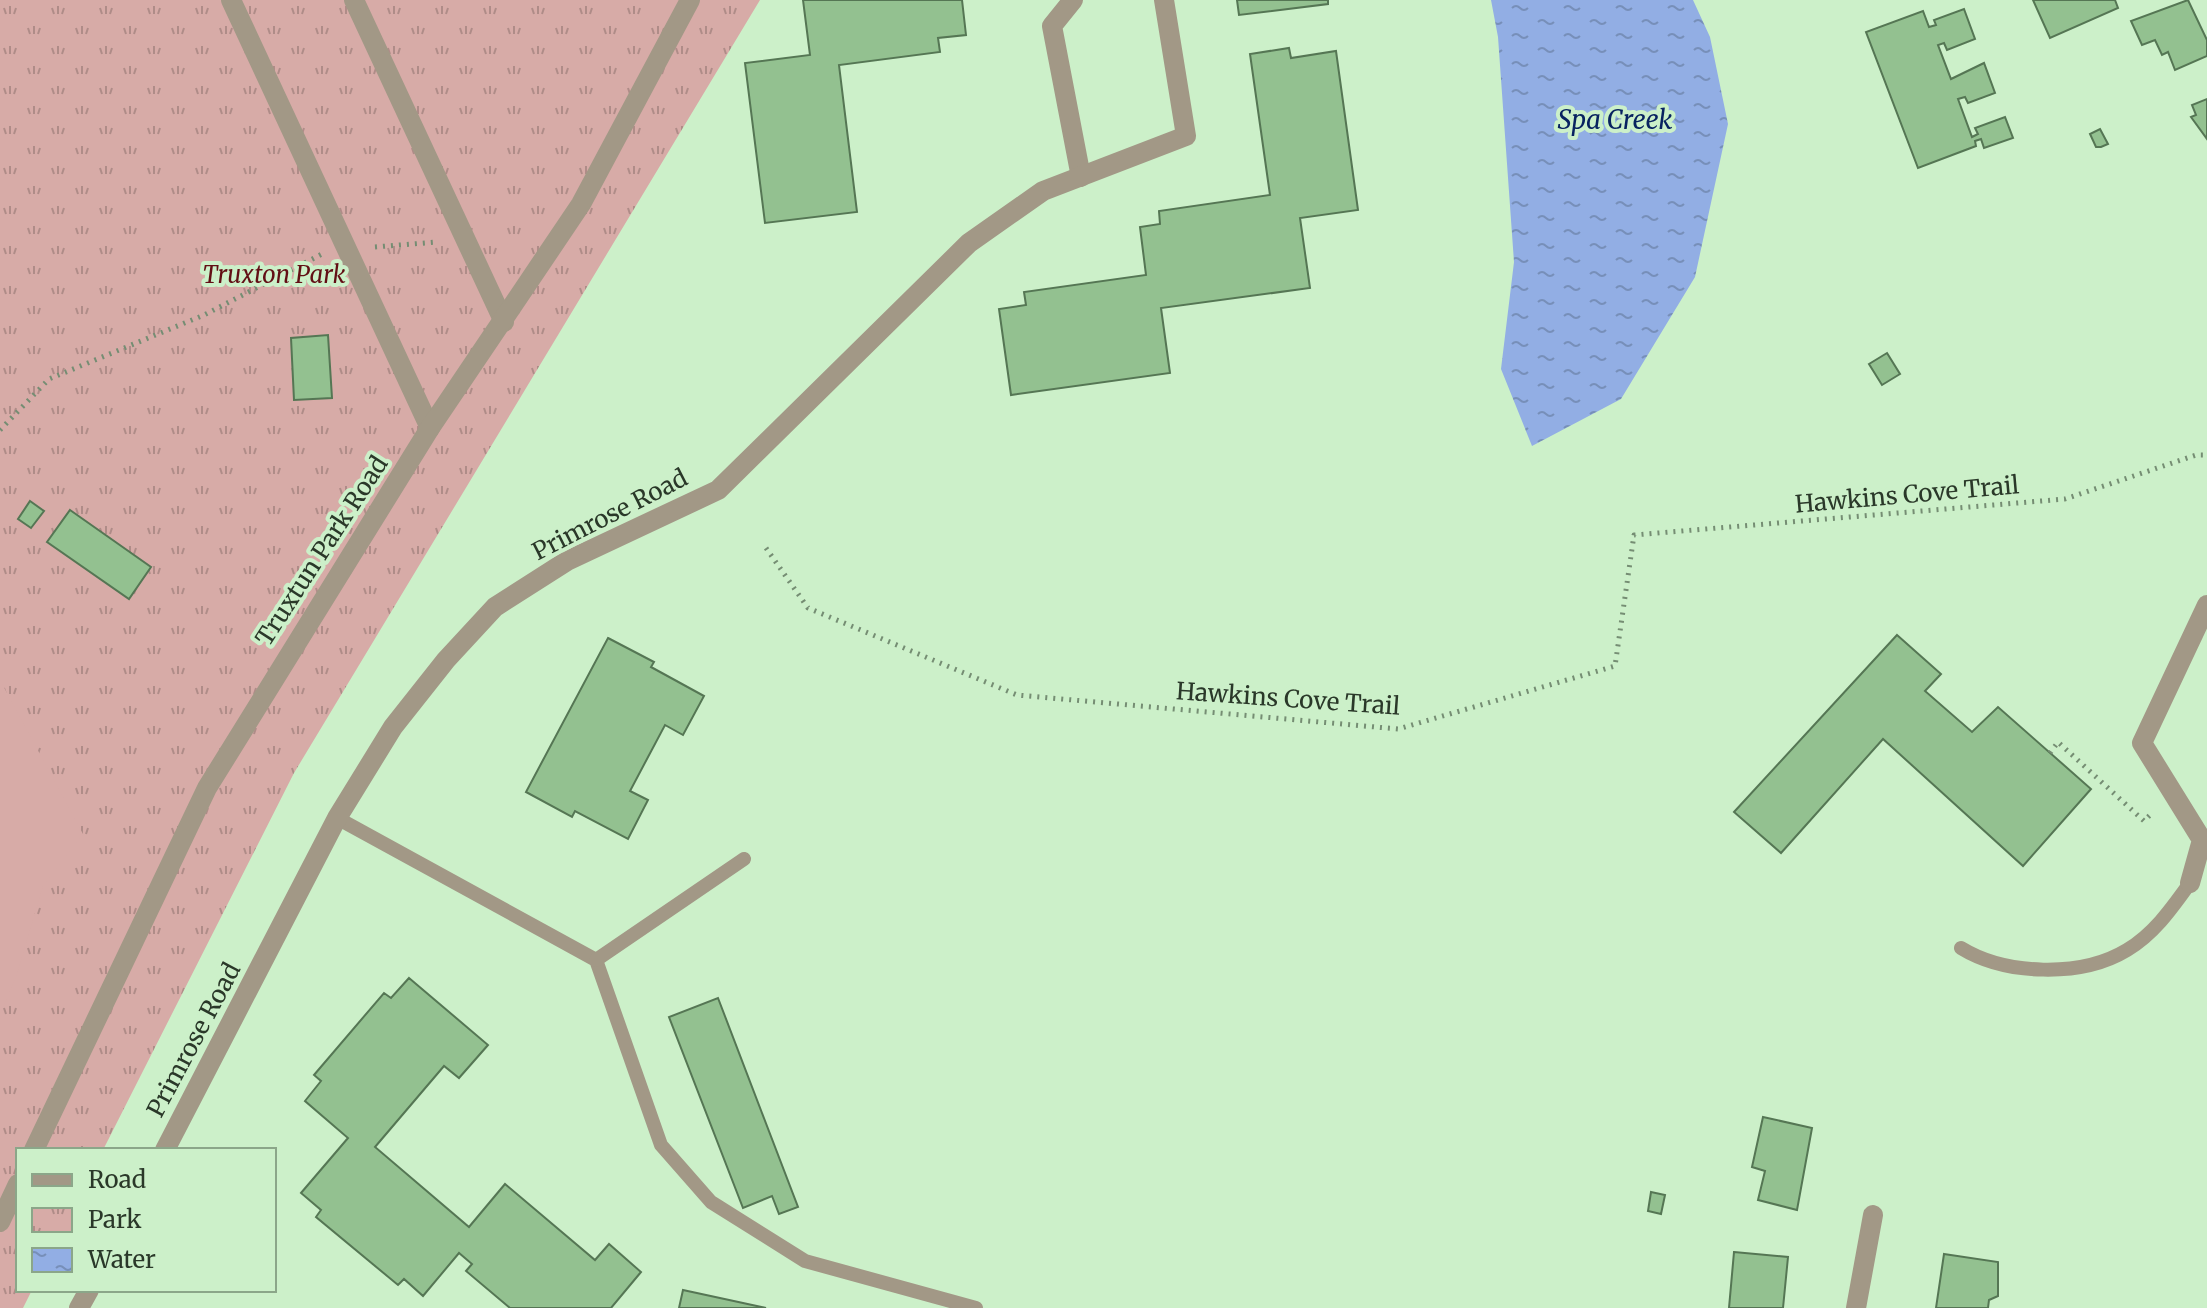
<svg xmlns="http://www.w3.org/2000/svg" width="2207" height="1308" font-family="Merriweather,serif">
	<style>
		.park { fill: url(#park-tufts) }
		.garden { fill: #d7aba7 }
		.water { fill: url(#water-ripples) }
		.building { fill: #93c190; stroke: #557654; stroke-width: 2 }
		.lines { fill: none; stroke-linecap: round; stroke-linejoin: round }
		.path { stroke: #758d73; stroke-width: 5; stroke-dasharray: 2 6; stroke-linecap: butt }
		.lane { stroke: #a29886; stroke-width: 14 }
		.street { stroke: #a29886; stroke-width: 20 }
		.labels { text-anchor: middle; stroke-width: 8; stroke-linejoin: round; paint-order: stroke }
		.park-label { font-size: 24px; font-style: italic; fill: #620f15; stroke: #ccf0c9 }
		.street-label { font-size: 24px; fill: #2a3829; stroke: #ccf0c9 }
		.water-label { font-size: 26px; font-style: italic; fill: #082260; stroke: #ccf0c9 }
	</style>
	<defs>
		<pattern id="park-tufts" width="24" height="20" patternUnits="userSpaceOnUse" patternTransform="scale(2)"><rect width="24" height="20" fill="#d7aba7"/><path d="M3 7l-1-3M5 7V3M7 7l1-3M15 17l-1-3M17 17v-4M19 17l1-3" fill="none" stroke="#af8c88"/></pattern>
		<pattern id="water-ripples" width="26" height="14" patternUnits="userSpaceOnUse" patternTransform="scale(2)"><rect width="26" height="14" fill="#92aee4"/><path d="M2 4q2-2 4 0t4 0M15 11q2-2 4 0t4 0" fill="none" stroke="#778fb9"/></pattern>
	</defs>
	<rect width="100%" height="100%" fill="#ccf0c9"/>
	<path class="park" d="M0,0H760L294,773L103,1150H18V1290H32L23,1308H0Z"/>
	<path class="garden" d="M0,680L83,834L43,886L16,977L0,1014Z"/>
	<path class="water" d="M1491,0H1693L1710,37L1728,124L1695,277L1621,399L1532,446L1501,369L1514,262L1498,37Z"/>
	<g class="building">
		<path d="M803,0H962L966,35L938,38L940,52L839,65L857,212L765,223L745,63L810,55Z"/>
		<path d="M1237,0H1328V4L1239,15Z"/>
		<path d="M2033,0H2115L2118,8L2050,38Z"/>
		<path d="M2188,0L2207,40V56L2175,70L2168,52L2162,55L2155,40L2142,45L2131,21Z"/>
		<path d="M1964,9L1975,39L1947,50L1944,43L1938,45L1951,79L1984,63L1995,93L1968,103L1965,97L1958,99L1972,137L1978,134L1975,128L2005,117L2013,138L1984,148L1981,139L1975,141L1976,146L1918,168L1866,32L1923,11L1929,27L1936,25L1934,20Z"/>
		<path d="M1289,48L1291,58L1336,51L1358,210L1300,218L1310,288L1161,308L1170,373L1011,395L999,309L1026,305L1024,292L1146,275L1140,227L1160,224L1159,211L1270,195L1250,54Z"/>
		<path d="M2207,99V139L2191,117L2196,115L2192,105Z"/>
		<path d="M2100,129L2108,144L2101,147H2096L2090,134Z"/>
		<path d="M328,335L332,398L294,400L291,338Z"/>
		<path d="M1887,353L1900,374L1882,385L1869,364Z"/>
		<path d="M30,501L44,511L31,528L18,519Z"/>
		<path d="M70,510L151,567L129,599L47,542Z"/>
		<path d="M1897,635L1941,674L1925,691L1972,732L1998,707L2091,789L2023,866L1883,739L1781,853L1734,812Z"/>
		<path d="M608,638L654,662L651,667L704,696L683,735L665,725L630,791L648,800L628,839L575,811L572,817L526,792Z"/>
		<path d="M409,978L488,1045L459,1078L444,1066L375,1147L469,1227L505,1184L595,1260L609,1244L641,1272L611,1308H510L466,1271L472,1264L459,1253L423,1296L404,1279L398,1285L316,1217L321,1210L301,1193L348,1138L305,1101L321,1081L314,1075L384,993L391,998Z"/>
		<path d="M718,998L798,1207L779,1214L772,1196L743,1208L669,1017Z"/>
		<path d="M1763,1117L1812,1128L1797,1210L1758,1200L1765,1171L1752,1167Z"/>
		<path d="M1651,1192L1665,1195L1661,1214L1648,1211Z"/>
		<path d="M1734,1252L1788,1257L1783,1308H1729Z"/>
		<path d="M1944,1254L1998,1262V1296L1989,1300L1988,1308H1936Z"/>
		<path d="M683,1290L766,1308H679Z"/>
	</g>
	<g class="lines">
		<g class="path">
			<path d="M375,247L437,242"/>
			<path d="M0,430L49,379L204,315L322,254"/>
			<path d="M766,548L808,608L1017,695L1398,729L1615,666L1634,535L2065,499L2196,455H2207"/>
			<path d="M2050,753L2058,742L2144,821L2153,812"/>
		</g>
		<g class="lane">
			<path d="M337,818L596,960L661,1145L711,1202L805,1261L976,1308"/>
			<path d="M1961,948C2005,975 2081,978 2127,950C2154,934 2172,908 2190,883"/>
			<path d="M596,960L744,859"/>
		</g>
		<g class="street">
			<path d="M231,0L430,428"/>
			<path d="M354,0L504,322"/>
			<path d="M1073,0L1052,26L1081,177"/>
			<path d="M2190,883L2202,840L2142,743L2207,605"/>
			<path d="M34,1150L207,788L430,428L581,204L690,0"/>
			<path d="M165,1150L337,818L393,727L446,660L495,607L567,561L718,490L969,243L1043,191L1186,136L1164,0"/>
			<path d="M0,1222L18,1184"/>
			<path d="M79,1308L89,1290"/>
			<path d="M1856,1308L1873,1215"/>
		</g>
	</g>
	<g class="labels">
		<g class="park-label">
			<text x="274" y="283">Truxton Park</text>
		</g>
		<g class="street-label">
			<text transform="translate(1907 495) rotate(-5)" y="8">Hawkins Cove Trail</text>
			<text transform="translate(610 515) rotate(-27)" y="8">Primrose Road</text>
			<text transform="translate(322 551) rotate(-57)" y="8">Truxtun Park Road</text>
			<text transform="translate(1288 699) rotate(4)" y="8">Hawkins Cove Trail</text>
			<text transform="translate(194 1040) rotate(-62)" y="8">Primrose Road</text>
		</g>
		<g class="water-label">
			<text x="1615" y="129">Spa Creek</text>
		</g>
	</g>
	<rect x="16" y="1148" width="260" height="144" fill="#ccf0c9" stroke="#8ba689" stroke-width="2"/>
	<rect x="32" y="1174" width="40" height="12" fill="#a29886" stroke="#8ba689" stroke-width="2"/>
	<text x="88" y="1188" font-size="24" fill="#2a3829">Road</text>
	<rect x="32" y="1208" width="40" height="24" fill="url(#park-tufts)" stroke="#8ba689" stroke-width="2"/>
	<text x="88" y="1228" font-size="24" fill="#2a3829">Park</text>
	<rect x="32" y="1248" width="40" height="24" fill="url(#water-ripples)" stroke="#8ba689" stroke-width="2"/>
	<text x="88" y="1268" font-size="24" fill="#2a3829">Water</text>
</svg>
